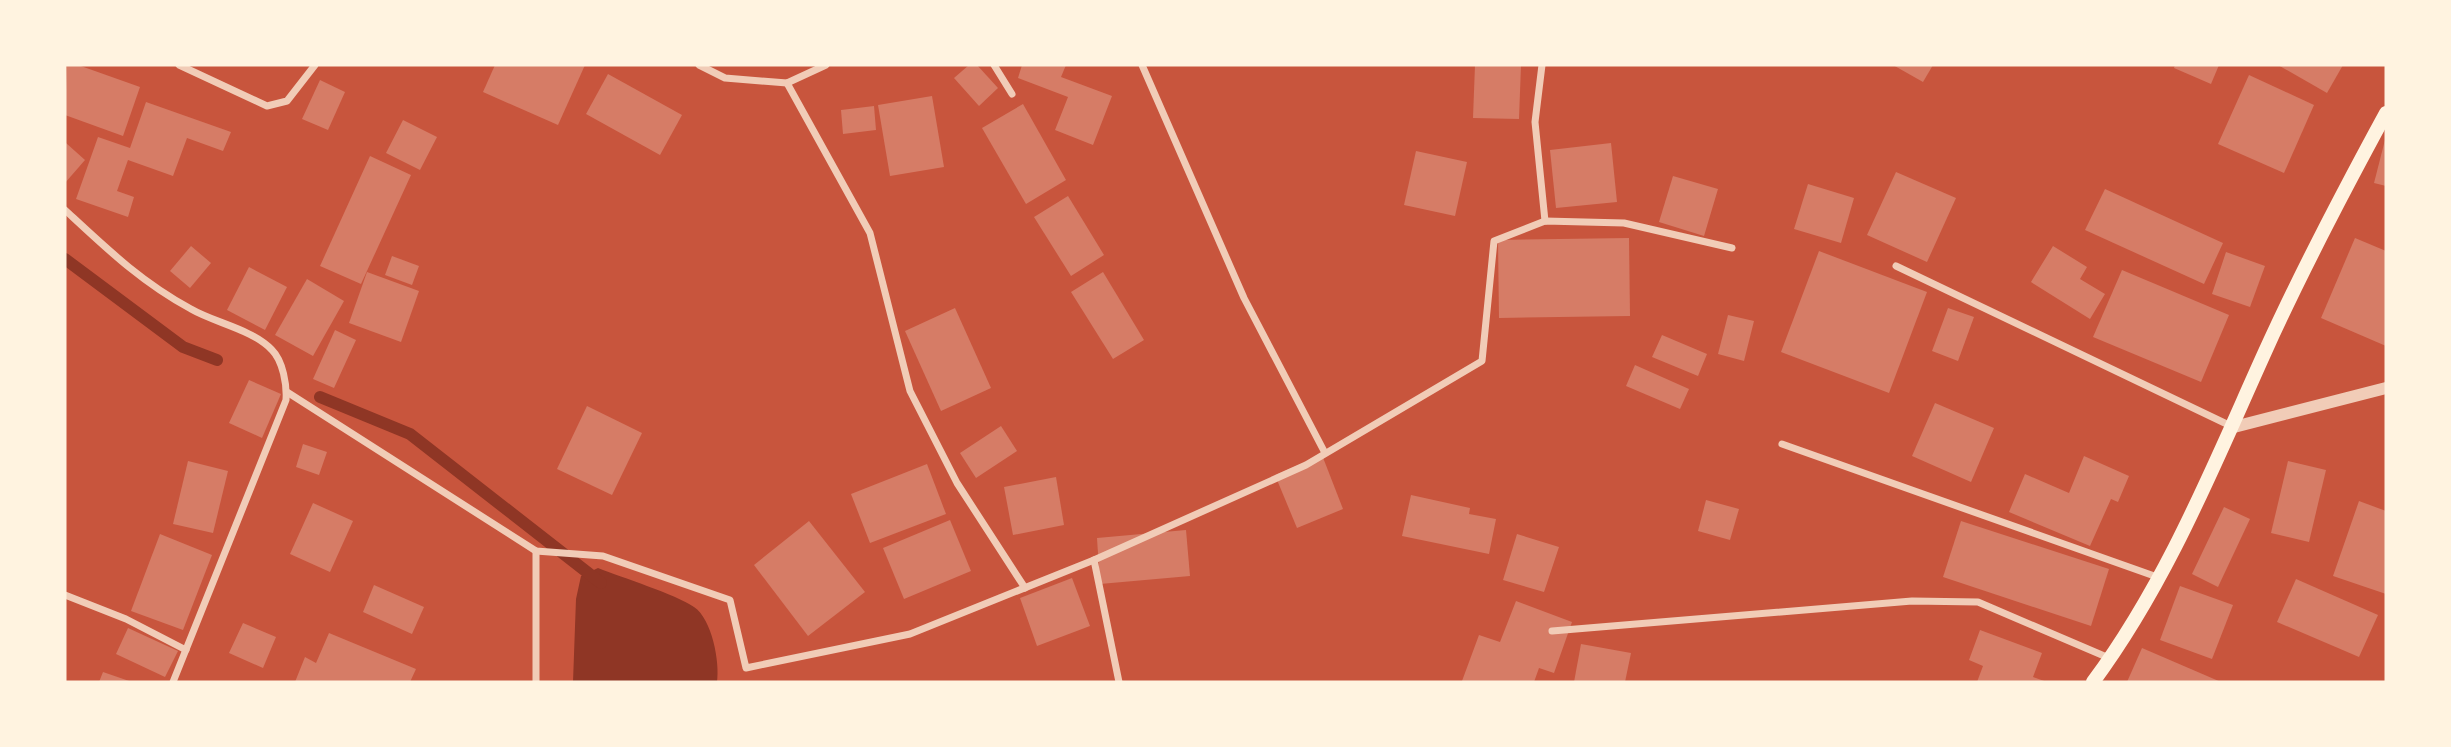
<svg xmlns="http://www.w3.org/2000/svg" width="2451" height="747" font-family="'PT Sans Narrow',sans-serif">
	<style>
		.water { fill: #8f3625 }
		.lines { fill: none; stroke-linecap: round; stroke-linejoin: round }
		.stream { stroke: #8f3625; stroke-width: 12 }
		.building { fill: #d67c66 }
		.minor { stroke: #f1ccb7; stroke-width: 7 }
		.tertiary { stroke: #f1ccb7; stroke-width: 12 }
		.secondary { stroke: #fff3e0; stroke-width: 14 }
	</style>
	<rect width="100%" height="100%" fill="#c8553d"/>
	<path class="water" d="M598,568C623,578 675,594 694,607C712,619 720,662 717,682H573L576,599L581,576Z"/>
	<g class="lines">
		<g class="stream">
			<path d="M65,259L183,347L217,360"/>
			<path d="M320,397L410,434L601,583"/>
		</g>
	</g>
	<g class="building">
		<path d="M67,65H78L140,87L123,136L65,115Z"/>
		<path d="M495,65H585L558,125L483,92Z"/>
		<path d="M969,65H977L998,88L979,106L954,78Z"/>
		<path d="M1022,65H1066L1061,77L1112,96L1093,145L1055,130L1068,97L1018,78Z"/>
		<path d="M1475,65H1521L1519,119L1473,118Z"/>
		<path d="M1893,65H1933L1923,82Z"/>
		<path d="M2175,65H2219L2211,84L2174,68Z"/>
		<path d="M2278,65H2343L2327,93Z"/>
		<path d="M608,74L682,115L660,155L586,114Z"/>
		<path d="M2249,75L2314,105L2284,173L2218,144Z"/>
		<path d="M320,80L345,92L328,130L302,119Z"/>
		<path d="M932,96L944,167L890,176L878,105Z"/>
		<path d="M146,102L231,132L223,151L187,138L173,176L128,160L117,191L134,197L128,217L76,199L98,137L130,148Z"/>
		<path d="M1023,104L1066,180L1026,204L982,128Z"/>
		<path d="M874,106L876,130L843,134L841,110Z"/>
		<path d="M403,120L437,137L420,170L386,153Z"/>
		<path d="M2386,136V186L2374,183Z"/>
		<path d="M66,143L85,160L65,183V145Z"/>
		<path d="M1611,143L1617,202L1556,208L1550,150Z"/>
		<path d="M1416,151L1467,162L1455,216L1404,205Z"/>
		<path d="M370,156L411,175L361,284L320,266Z"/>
		<path d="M1896,172L1956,198L1927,262L1867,235Z"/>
		<path d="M1673,176L1718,189L1704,236L1659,222Z"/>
		<path d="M1808,184L1854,198L1841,243L1794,229Z"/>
		<path d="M2105,189L2223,243L2204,284L2085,230Z"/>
		<path d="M1068,196L1104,255L1071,276L1034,217Z"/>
		<path d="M1629,238L1630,316L1499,318L1498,240Z"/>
		<path d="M2355,238L2386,251V346L2321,318Z"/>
		<path d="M191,246L211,263L190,288L170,271Z"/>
		<path d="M2053,246L2087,267L2080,279L2105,294L2090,319L2031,282Z"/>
		<path d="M1819,251L1927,292L1889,393L1781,352Z"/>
		<path d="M2226,252L2265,266L2250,307L2212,294Z"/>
		<path d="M392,256L419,266L412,285L385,275Z"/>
		<path d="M249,267L287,287L265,330L227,310Z"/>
		<path d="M2122,270L2229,315L2201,382L2093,337Z"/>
		<path d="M367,272L419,291L401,342L349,323Z"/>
		<path d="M1103,272L1144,340L1113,359L1071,292Z"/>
		<path d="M307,279L344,301L313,356L275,335Z"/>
		<path d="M955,308L991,388L941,411L905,331Z"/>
		<path d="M1948,308L1974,317L1958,361L1932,351Z"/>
		<path d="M1728,315L1754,321L1744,361L1718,354Z"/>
		<path d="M335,330L356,340L334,388L313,379Z"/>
		<path d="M1662,335L1707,354L1698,376L1652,357Z"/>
		<path d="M1635,365L1689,389L1680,409L1626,386Z"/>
		<path d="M249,380L281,394L262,438L229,423Z"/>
		<path d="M1935,403L1994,428L1971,482L1912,456Z"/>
		<path d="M587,406L642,433L612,495L557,469Z"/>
		<path d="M1001,426L1017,451L976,478L960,453Z"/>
		<path d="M303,444L327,452L319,475L296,467Z"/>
		<path d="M1322,455L1343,509L1297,528L1275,475Z"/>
		<path d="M2084,456L2129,476L2118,502L2111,499L2090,546L2009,512L2025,474L2069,493Z"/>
		<path d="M188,461L228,471L213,533L173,524Z"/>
		<path d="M2288,461L2326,470L2309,542L2271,533Z"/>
		<path d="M927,464L946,514L870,543L851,494Z"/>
		<path d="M1056,477L1064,525L1013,535L1004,487Z"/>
		<path d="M1411,495L1470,508L1469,514L1496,519L1489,554L1402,536Z"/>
		<path d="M1706,500L1739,509L1730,540L1698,531Z"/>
		<path d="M2359,501L2386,511V594L2333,576Z"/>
		<path d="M313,503L353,521L330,572L290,554Z"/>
		<path d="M2224,507L2250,519L2218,587L2192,574Z"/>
		<path d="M950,520L971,571L904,599L883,548Z"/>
		<path d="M809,521L865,592L808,636L754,565Z"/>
		<path d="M1961,521L2109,569L2091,626L1943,577Z"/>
		<path d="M1186,530L1190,576L1100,584L1097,538Z"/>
		<path d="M160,534L212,555L183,630L131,611Z"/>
		<path d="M1517,534L1559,547L1544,592L1503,580Z"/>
		<path d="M1072,578L1090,626L1037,646L1020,598Z"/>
		<path d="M2296,579L2378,615L2359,657L2277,622Z"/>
		<path d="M374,585L424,607L412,634L363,612Z"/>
		<path d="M2180,586L2233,605L2212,659L2160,640Z"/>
		<path d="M1516,601L1572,622L1554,673L1539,668L1534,682L1462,681L1479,635L1500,642Z"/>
		<path d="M243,623L276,637L263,668L229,653Z"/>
		<path d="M128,628L178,651L165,677L116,654Z"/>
		<path d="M1980,630L2042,653L2033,677L2047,682H1977L1983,666L1969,660Z"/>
		<path d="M329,633L416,669L410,682H295L305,657L316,663Z"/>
		<path d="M1581,644L1631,653L1625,682H1574Z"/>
		<path d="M2142,648L2221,682H2127Z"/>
		<path d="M103,672L132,682H99Z"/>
	</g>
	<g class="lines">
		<g class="minor">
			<path d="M179,65L267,106L287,101L315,65"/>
			<path d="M699,65L725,78L787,83L826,65"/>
			<path d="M994,65L1012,94"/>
			<path d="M1142,65L1244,298L1325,453"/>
			<path d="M1542,65L1535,122L1545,221"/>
			<path d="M787,83L870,233L910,391L957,483L1025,588"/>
			<path d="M65,210C106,248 141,282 191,309C215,323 252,329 272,350C283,361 287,385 286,400L173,682"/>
			<path d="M1896,266L2233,427"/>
			<path d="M287,392L536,551L603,556L730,600L746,668L910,634L1094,560L1306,465L1482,361L1494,241L1545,221L1624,223L1732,248"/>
			<path d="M1782,444L2160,578"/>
			<path d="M1094,560L1119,682"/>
			<path d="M65,595L126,619L186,650"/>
			<path d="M1552,631L1912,601L1978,602L2109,658"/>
			<path d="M536,682V551"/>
		</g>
		<path class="tertiary" d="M2234,427L2386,388"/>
		<path class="secondary" d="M2093,682C2167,582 2213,467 2264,354C2301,272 2343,192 2386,113"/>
	</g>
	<rect width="2451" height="747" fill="none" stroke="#fff3e0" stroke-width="133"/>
</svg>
